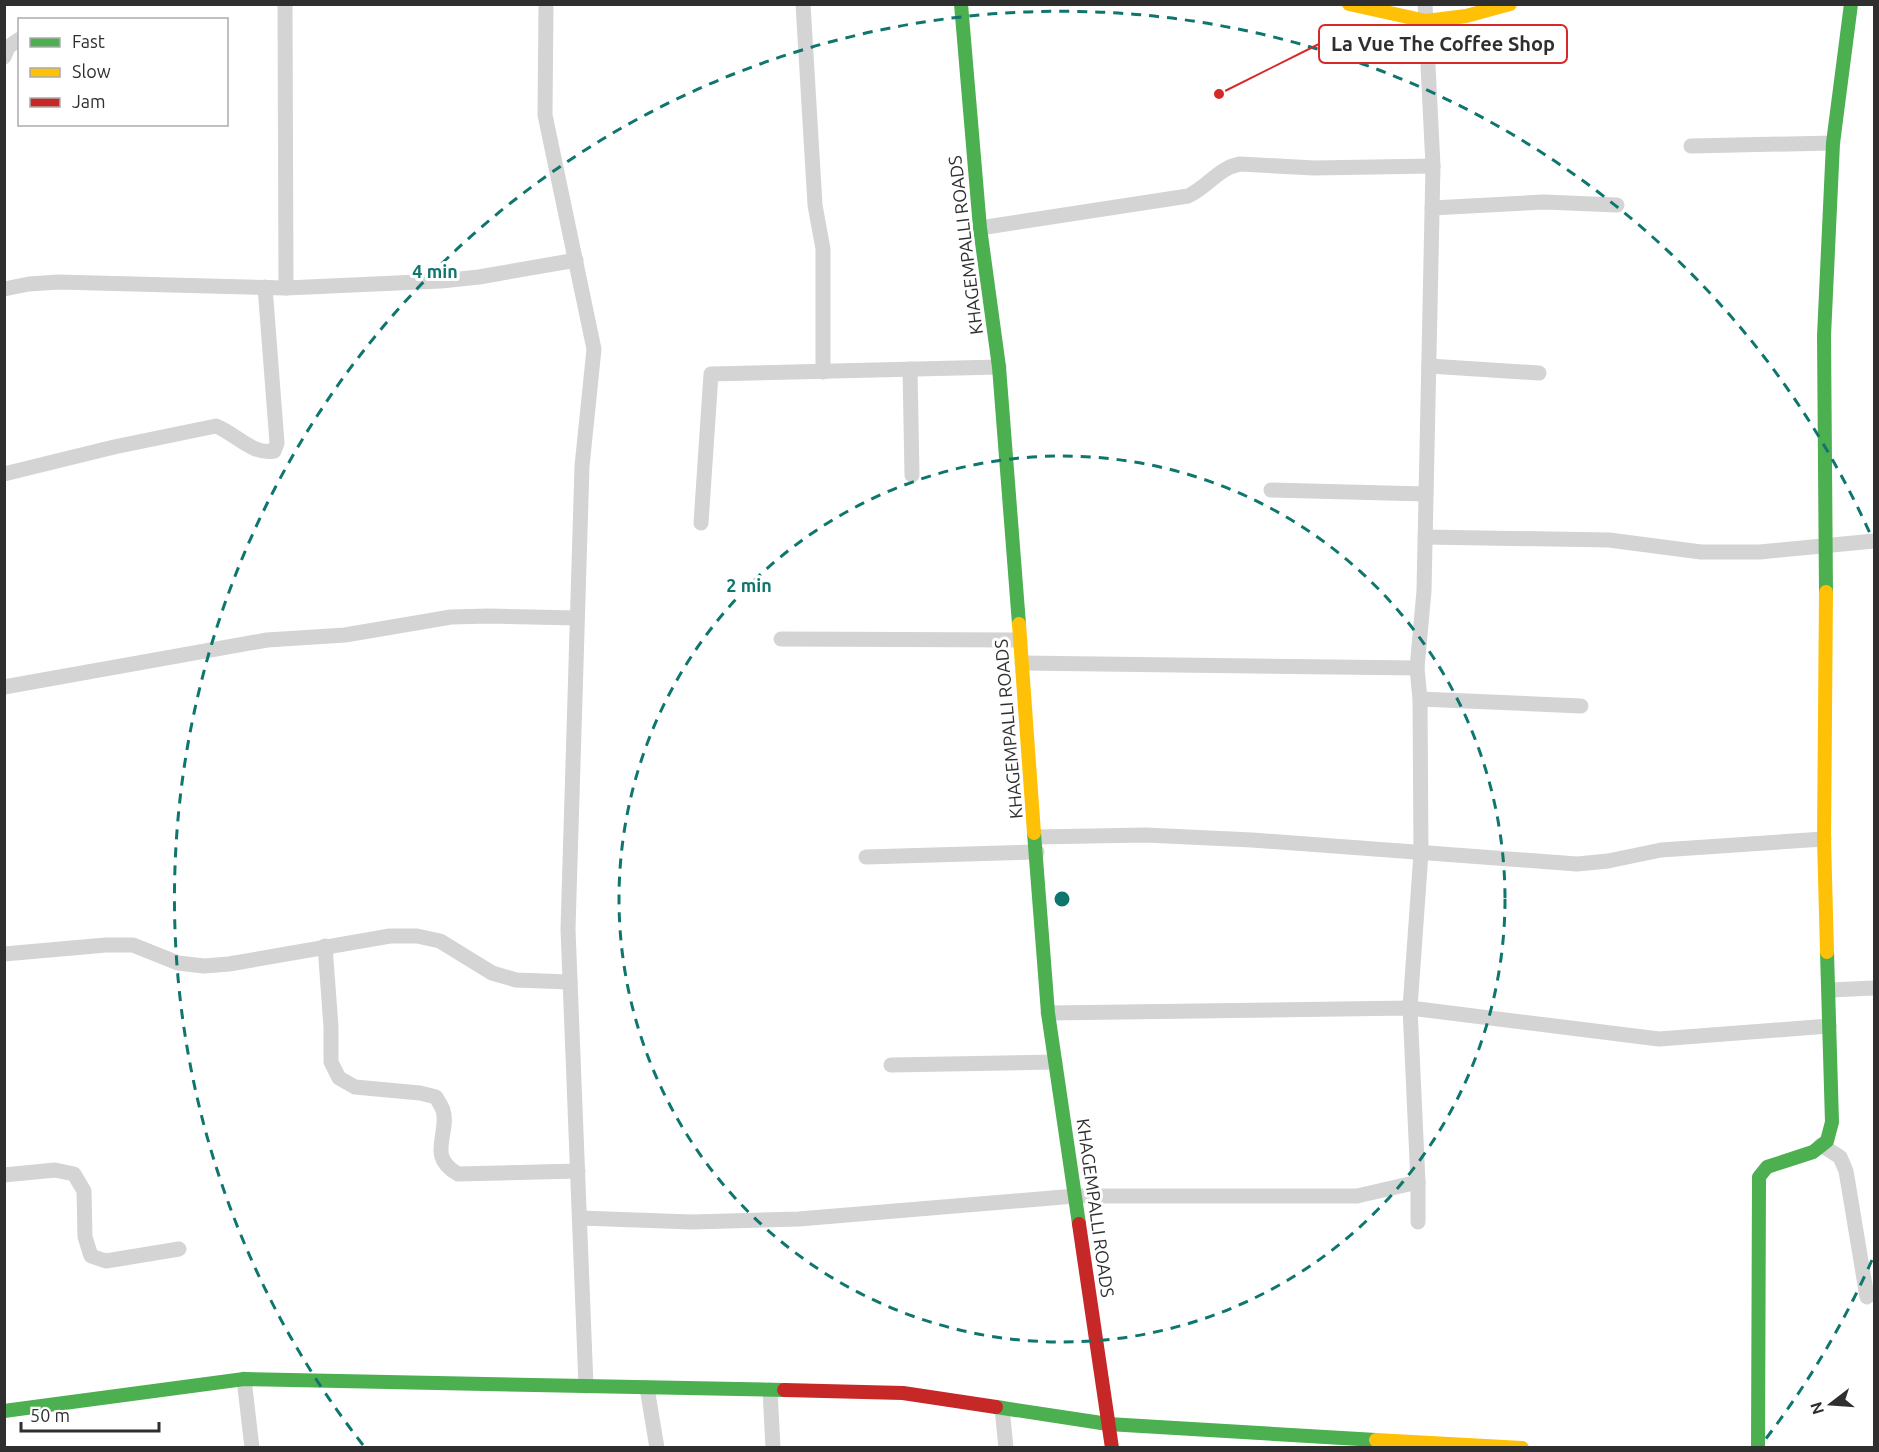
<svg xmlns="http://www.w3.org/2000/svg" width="1879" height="1452" font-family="Ubuntu,sans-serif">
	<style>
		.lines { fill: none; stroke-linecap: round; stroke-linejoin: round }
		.street { stroke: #d4d4d4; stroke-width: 15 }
		.fast { stroke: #4caf50; stroke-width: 14 }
		.slow { stroke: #ffc107; stroke-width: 14 }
		.jam { stroke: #c62828; stroke-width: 14 }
		.ring { fill: none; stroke: #0f766e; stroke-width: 3; stroke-dasharray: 10 8 }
		.labels { text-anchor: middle; stroke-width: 6; stroke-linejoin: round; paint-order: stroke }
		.street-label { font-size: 18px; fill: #2f2f2f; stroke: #fff }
		.centre { fill: #0f766e; stroke: #fff; stroke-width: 3 }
		.ring-label { font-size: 18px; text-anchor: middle; font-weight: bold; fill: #0f766e; stroke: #fff; stroke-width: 6; stroke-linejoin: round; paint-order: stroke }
		.leader { fill: none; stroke: #d62828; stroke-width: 2 }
		.callout-dot { fill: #d62828; stroke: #fff; stroke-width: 2 }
		.callout { fill: #fff; stroke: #d62828; stroke-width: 2 }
		.callout-label { font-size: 20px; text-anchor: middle; font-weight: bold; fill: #2f2f2f }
	</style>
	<rect width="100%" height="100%" fill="#fff"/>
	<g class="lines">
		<g class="street">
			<path d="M285,4L286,288"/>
			<path d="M546,4L545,115L594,349L582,466L568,929L586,1386"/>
			<path d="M803,4L815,205L823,249V372"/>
			<path d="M4,57L8,47L20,39"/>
			<path d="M1691,146L1833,143"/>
			<path d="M1432,208L1544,202L1617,205"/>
			<path d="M980,228L1188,196C1208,187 1218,168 1240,164L1314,168L1433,166"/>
			<path d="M4,289L29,284L58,282L286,288L441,281L479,277L576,260"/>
			<path d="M1429,366L1539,373"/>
			<path d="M910,369L912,475"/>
			<path d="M4,474L114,447L216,426C236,434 252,455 274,451L277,443L265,287"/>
			<path d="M1271,490L1426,494"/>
			<path d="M701,523L711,374L999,367"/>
			<path d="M1425,537L1609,540L1701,552H1760L1874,541"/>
			<path d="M781,639L1020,640"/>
			<path d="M1022,663L1417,668"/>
			<path d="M4,687L267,640L345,635L451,617L489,616L577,618"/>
			<path d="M1420,699L1581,706"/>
			<path d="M1036,837L1146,835L1252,840L1577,864L1608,861L1661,850L1824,839"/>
			<path d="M866,857L1037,852"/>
			<path d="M325,946L331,1027V1062L339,1078L355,1087L420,1093L436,1097C438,1101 441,1105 443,1110C450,1134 426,1156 458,1174L578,1171"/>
			<path d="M4,954L106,945H133L178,963L204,966L229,964L390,936H417L440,941L492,973L516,980L570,982"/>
			<path d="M1830,990L1874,988"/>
			<path d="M1048,1013L1410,1008L1659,1039L1829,1026"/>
			<path d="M891,1065L1055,1062"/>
			<path d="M1821,1145L1840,1157L1846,1171L1867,1297"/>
			<path d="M4,1175L55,1170L74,1174L84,1191L85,1237L91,1256L106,1261L179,1249"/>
			<path d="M580,1218L692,1222L799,1219L1075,1196H1357L1418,1182"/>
			<path d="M1418,1222V1182L1410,1008L1421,853L1420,699L1417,668L1424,591L1433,166L1425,4"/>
			<path d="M244,1379L252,1448"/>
			<path d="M647,1388L657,1448"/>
			<path d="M770,1390L773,1448"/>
			<path d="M1002,1408L1006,1448"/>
		</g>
		<g class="fast">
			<path d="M961,4L980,228L999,367L1019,624"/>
			<path d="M1826,592L1824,336L1833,143L1851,4"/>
			<path d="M1034,833L1048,1013L1079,1224"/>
			<path d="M996,1407L1108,1424L1376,1440"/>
			<path d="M4,1411L244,1379L784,1390"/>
			<path d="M1758,1448L1759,1177L1767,1167L1813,1152L1827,1141L1832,1122L1827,952"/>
		</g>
		<g class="slow">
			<path d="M1349,4L1426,21L1466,16L1510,4"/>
			<path d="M1826,592L1824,839L1827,952"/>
			<path d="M1019,624L1034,833"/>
			<path d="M1376,1440L1522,1448"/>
		</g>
		<g class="jam">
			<path d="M1079,1224L1112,1448"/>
			<path d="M784,1390L903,1393L996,1407"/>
		</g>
	</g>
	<g class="ring">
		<circle cx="1062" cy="899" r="443"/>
		<path d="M1872 1260A887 887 0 0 1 1761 1445M363 1445A887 887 0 1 1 1872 538"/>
	</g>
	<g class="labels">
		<g class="street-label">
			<text transform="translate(966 245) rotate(-97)" y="6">KHAGEMPALLI ROADS</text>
			<text transform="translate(1009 729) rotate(-95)" y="6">KHAGEMPALLI ROADS</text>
			<text transform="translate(1095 1208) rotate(82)" y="6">KHAGEMPALLI ROADS</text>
		</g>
	</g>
	<circle cx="1062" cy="899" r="9" class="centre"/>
	<g class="ring-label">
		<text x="435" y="278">4 min</text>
		<text x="749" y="592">2 min</text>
	</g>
	<path class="leader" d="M1219 94L1319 44"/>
	<circle class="callout-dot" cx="1219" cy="94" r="6"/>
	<rect class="callout" x="1319" y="25" width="248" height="38" rx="6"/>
	<g class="callout-label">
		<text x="1443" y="51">La Vue The Coffee Shop</text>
	</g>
	<rect width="1879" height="1452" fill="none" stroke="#2f2f2f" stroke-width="12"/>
	<rect x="18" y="18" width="210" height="108" fill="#ffffff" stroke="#acacac" stroke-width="1.5"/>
	<rect x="30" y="38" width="30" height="9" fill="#4caf50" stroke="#acacac" stroke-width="1.5"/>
	<text x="72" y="48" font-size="18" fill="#2f2f2f">Fast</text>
	<rect x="30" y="68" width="30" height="9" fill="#ffc107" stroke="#acacac" stroke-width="1.5"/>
	<text x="72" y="78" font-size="18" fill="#2f2f2f">Slow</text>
	<rect x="30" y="98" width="30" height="9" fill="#c62828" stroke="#acacac" stroke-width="1.5"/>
	<text x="72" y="108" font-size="18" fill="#2f2f2f">Jam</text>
	<g transform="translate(1831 1404) rotate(253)" stroke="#ffffff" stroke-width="4.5" paint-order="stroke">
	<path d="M0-4.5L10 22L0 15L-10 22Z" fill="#2f2f2f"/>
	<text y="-9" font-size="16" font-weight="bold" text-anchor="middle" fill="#2f2f2f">N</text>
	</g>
	<path d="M21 1422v9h138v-9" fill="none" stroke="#2f2f2f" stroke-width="3"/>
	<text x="30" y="1422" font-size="18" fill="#2f2f2f" stroke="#ffffff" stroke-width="4.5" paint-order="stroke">50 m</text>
</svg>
